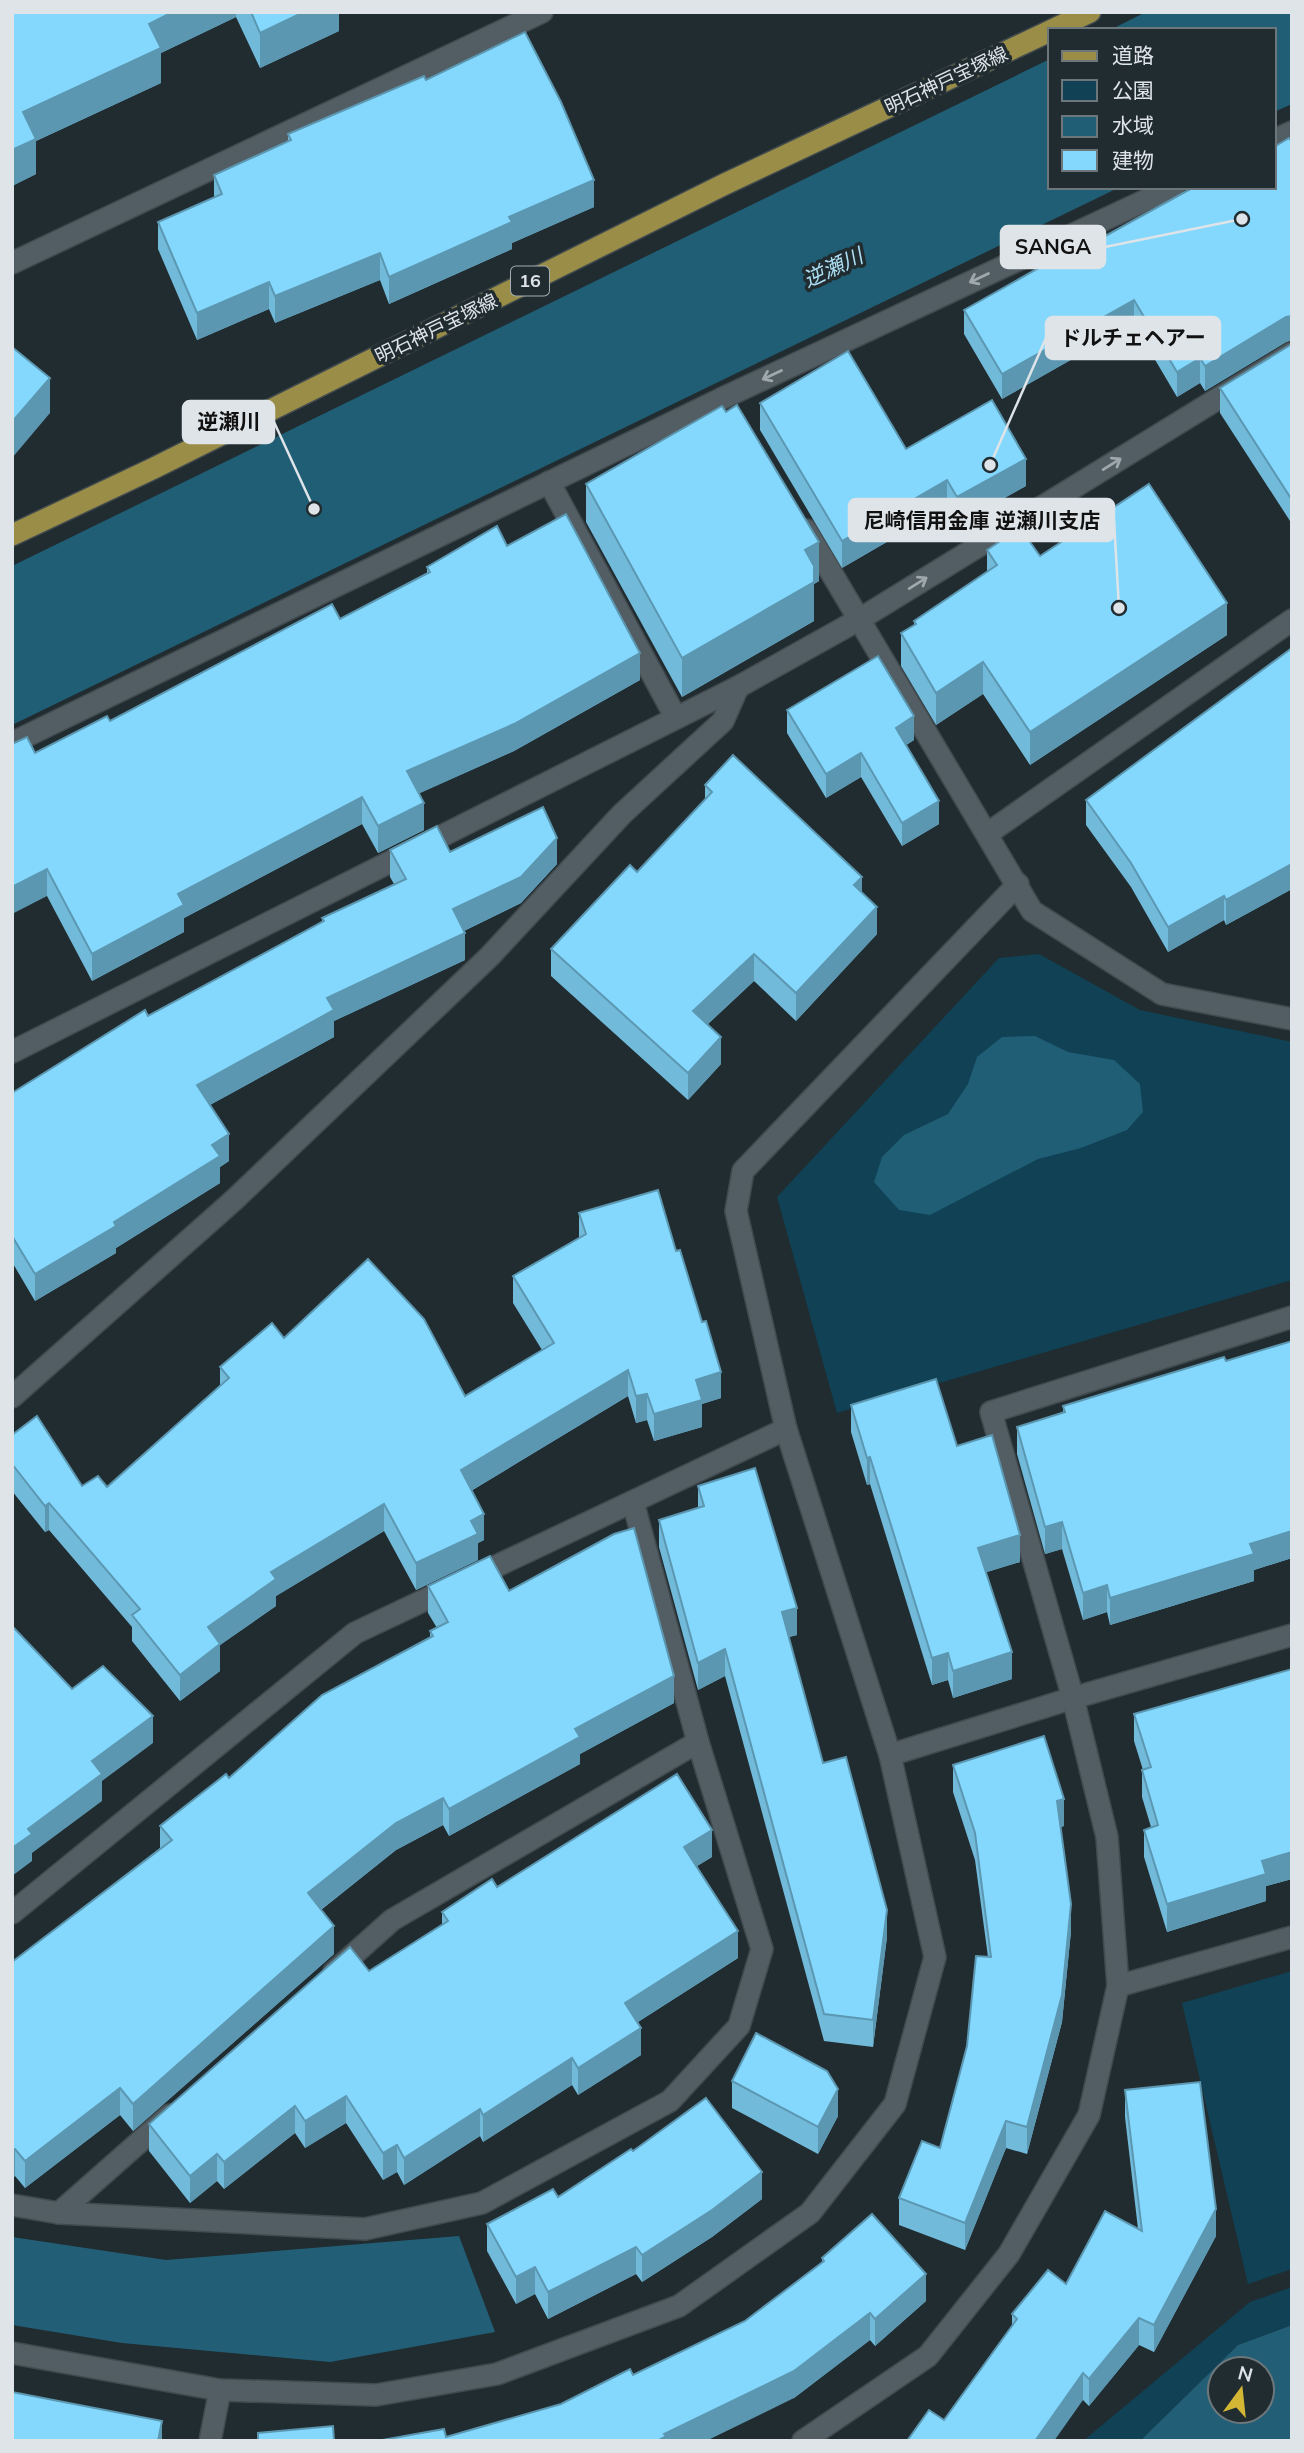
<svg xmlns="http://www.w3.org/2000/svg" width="1304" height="2453" font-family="Mulish,'Noto Sans JP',sans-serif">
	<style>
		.green { fill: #104154 }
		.forest { fill: #225f76; fill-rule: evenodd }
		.water { fill: #205e75 }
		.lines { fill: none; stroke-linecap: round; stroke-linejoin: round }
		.minor-casing { stroke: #414a4e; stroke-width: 24 }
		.major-casing { stroke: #414a4e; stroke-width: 24 }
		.minor { stroke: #525e63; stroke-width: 21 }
		.major { stroke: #998d47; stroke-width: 21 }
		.wall { fill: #72bada }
		.shaded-wall { fill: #5c97b1 }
		.building { fill: #84d8fd; stroke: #5c97b1; stroke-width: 2 }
		.oneway { stroke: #9fa8ac }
		.labels { text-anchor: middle; stroke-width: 7; stroke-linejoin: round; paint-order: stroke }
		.shield { fill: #212c30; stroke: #a5adb1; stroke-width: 2 }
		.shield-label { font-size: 18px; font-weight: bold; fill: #dee4e8 }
		.street-label { font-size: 19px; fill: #dee4e8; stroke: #212c30 }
		.water-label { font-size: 21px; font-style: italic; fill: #addff5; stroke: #212c30 }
		.leader { fill: none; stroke: #dee4e8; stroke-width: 2.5 }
		.callout-dot { fill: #dee4e8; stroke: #212c30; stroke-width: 2.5 }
		.callout { fill: #dee4e8; stroke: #dee4e8; stroke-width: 2.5 }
		.callout-label { font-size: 21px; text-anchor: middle; font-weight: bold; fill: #111 }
	</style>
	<rect width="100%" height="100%" fill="#212c30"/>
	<g class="green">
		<path d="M1039,954L1140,1010L1292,1042V1280L837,1413L777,1197L999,958Z"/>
		<path d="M1292,1971V2269L1248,2284L1182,2003Z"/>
		<path d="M1292,2287V2325L1238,2345L1140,2441H1083L1250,2302Z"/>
	</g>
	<g class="forest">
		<path d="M459,2236L495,2332L330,2362L122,2343L12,2325V2237L166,2260Z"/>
		<path d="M1292,2325V2441H1140L1238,2345ZM1220,2369H1262V2411H1220Z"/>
	</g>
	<g class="water">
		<path d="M1146,12H1292V104L1274,112V30H1110Z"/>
		<path d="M1050,59V187H1120L12,725V566Z"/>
		<path d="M1035,1036L1068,1052L1114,1060L1140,1084L1143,1112L1127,1130L1081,1148L1038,1159L930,1215L899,1210L874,1182L882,1157L904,1135L948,1114L968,1084L977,1057L1002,1037Z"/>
	</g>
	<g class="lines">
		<g class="minor-casing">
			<g id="minor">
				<path d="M1274,140L1292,132"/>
				<path d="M12,263L542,12"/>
				<path d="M549,482L676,718"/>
				<path d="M806,530L1032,911L1162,994L1292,1019"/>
				<path d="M12,743L725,397L1174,187"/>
				<path d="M987,834L1292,620"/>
				<path d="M12,1052L738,687L860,619L1292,353"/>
				<path d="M12,1397L234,1200L490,956L622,814L723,721L738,687"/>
				<path d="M890,1755L1073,1698L1292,1635"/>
				<path d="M12,1913L355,1633L786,1429"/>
				<path d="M334,1972L392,1920L698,1742"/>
				<path d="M1118,1986L1292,1937"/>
				<path d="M12,2205L59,2213L365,2229L482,2203L670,2101L739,2026L762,1949L698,1742L633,1502"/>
				<path d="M59,2213L170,2115"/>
				<path d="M12,2353L220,2390L376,2395L497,2374L679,2306L810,2213L895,2104L935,1957L890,1755L786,1429L736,1211L743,1171L1018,884"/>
				<path d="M210,2441L220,2390"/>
				<path d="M803,2441L928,2356L1009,2254L1089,2115L1118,1986L1107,1837L1073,1698L991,1412L1292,1317"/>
			</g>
		</g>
		<g class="major-casing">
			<g id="major">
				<path d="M1052,30L1090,12"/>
				<path d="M12,535L152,469L725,184L1050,31"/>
			</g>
		</g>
		<use href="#minor" class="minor"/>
		<use href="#major" class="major"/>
	</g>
	<g class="wall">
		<path d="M12,12H339V31L260,68L236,17L161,53V83L36,141V174L12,186Z"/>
		<path d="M426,80L594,207L512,243V249L389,304L380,280L275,323L269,309L197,340L158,249V222L214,197V175L288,141V134Z"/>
		<path d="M1292,142V340L1286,342L1205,391L1200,383L1177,397L1134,324L1002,399L964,334V310L1078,251L1274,187Z"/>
		<path d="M1292,344V524L1220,413V388Z"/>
		<path d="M760,403L906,449L1026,486L957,524L947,507L842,568L760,430Z"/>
		<path d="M726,412L819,581L814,584V621L682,697L586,522V484Z"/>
		<path d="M507,546L640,680L514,751L419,793L424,830L378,853L362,824L184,918V932L92,981L47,896L35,753L110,721L340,619L427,574V567Z"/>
		<path d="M987,550L1040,556L1227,635L1030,765L983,694L936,725L901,666V633L914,625V621L987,572Z"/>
		<path d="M1292,648V889L1226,925L1224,920L1168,952L1131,887L1086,825V800Z"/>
		<path d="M787,710L914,740L906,745L939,824L902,846L861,777L826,798L787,733Z"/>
		<path d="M705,785L862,892L877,934L796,1021L754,981L708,1024L721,1064L688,1100L551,976V949L637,872L705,799Z"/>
		<path d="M390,850L450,852L557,864L521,903L464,931L465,960L334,1021V1037L210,1105L229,1161L220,1167V1183L116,1248V1253L35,1301L12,1262V1093L148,1016L322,922V918L394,884L390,877Z"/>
		<path d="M579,1213L721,1398L702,1404V1427L654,1441L647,1420L636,1423L628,1396L471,1491L484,1540L478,1543V1560L416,1590L384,1531L276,1596V1606L220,1645V1671L180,1701L132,1641V1627L49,1530L45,1532L12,1491V1435L82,1486L107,1487L220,1385V1367L284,1338L465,1396L542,1350L513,1303V1276L579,1238Z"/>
		<path d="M1292,1341V1558L1254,1570V1581L1110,1625L1107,1612L1083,1620L1062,1549L1045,1554L1017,1454V1427L1063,1412V1406L1226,1361Z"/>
		<path d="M851,1405L957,1446L1020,1562L986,1572L1012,1679L953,1698L948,1680L932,1685L870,1484L867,1485L851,1432Z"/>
		<path d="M698,1486L797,1635L789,1637L823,1763L887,1937L873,2047L824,2041L725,1676L698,1690L659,1547V1520L698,1508Z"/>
		<path d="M428,1586L509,1591L674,1703L580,1754V1764L449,1836L443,1825L396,1850L321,1910L334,1954L133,2131L120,2115L25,2188L15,2176L12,2178V1962L160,1848V1826L430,1637V1631L437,1628L428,1613Z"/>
		<path d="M1292,1669V1879L1266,1886V1901L1167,1932L1144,1857V1830L1151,1827L1142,1797V1770H1143L1134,1741V1714Z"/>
		<path d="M953,1765L1064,1826L1061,1827L1071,1931L1062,2022L1027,2154L1006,2148L965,2250L899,2225V2198L940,2148L967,2046L988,1957L975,1860L953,1792Z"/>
		<path d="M712,1857L697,1866L738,1958L638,2022L641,2055L578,2095L572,2085L483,2142L480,2136L404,2185L397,2172L383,2180L346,2123L305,2148L295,2133L224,2189L217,2181L190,2203L149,2151V2124L369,1971L442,1925V1912L497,1887Z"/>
		<path d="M732,2081L838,2116L818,2154L732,2108Z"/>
		<path d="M1125,2090L1216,2236L1154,2352L1139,2345L1089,2406L1083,2400L944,2420L1012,2327V2314L1066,2284L1138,2229L1125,2117Z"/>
		<path d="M633,2151L762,2199L712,2237L642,2282L636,2274L548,2319L535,2294L516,2304L487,2251V2224L558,2197Z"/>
		<path d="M822,2258L926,2301L875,2346L870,2340L794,2398L446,2437L561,2404L633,2375L745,2321L822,2263Z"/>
	</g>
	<g class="shaded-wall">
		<path d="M173,12H236V17L161,53V83L36,141V174L12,186V150L23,112L149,24Z"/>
		<path d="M304,12H339V31L260,68V33Z"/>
		<path d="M594,180V207L512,243V249L389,304V277L509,217Z"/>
		<path d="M380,253V280L275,323V296Z"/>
		<path d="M269,282V309L197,340V313Z"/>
		<path d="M1134,300V324L1002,399V374Z"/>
		<path d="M1292,316V340L1286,342L1205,391V366L1286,317Z"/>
		<path d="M1200,358V383L1177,397V372Z"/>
		<path d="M50,378V413L12,458V422Z"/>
		<path d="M1026,459V486L957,524V497Z"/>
		<path d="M947,480V507L842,568V541Z"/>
		<path d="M819,542V581L814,584V621L682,697V658L805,550Z"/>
		<path d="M1227,603V635L1030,765V732Z"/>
		<path d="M640,653V680L514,751L407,799V771Z"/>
		<path d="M983,662V694L936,725V693Z"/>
		<path d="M914,716V740L896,752V728Z"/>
		<path d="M861,753V777L826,798V774Z"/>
		<path d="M362,797V824L184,918V932L92,981V954L178,894Z"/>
		<path d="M939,801V824L902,846V823Z"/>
		<path d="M424,803V830L378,853V826Z"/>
		<path d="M557,838V864L521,903L453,936V909Z"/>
		<path d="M1292,864V889L1226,925V900Z"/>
		<path d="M47,869V896L12,914V887Z"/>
		<path d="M862,877V904L854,885Z"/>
		<path d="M1224,896V920L1168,952V927Z"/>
		<path d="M877,907V934L796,1021V993Z"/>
		<path d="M465,933V960L334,1021V1037L197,1112V1085L327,998Z"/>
		<path d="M754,954V981L693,1038V1011Z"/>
		<path d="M721,1037V1064L688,1100V1073Z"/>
		<path d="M229,1134V1161L220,1167V1183L116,1248V1253L35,1301V1274L114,1222L212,1145Z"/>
		<path d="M628,1370V1396L461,1497V1470Z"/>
		<path d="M721,1372V1398L702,1404V1427L654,1441V1414L696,1380Z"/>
		<path d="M647,1394V1420L636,1423V1396Z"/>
		<path d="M870,1457V1484L867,1485V1458Z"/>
		<path d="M49,1503V1530L45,1532V1506Z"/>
		<path d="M384,1504V1531L276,1596V1606L220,1645V1671L180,1701V1675L208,1627L271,1572Z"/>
		<path d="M484,1514V1540L478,1543V1560L416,1590V1563L471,1521Z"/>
		<path d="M1062,1522V1549L1045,1554V1527Z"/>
		<path d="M1292,1531V1558L1254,1570V1581L1110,1625V1598L1250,1544Z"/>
		<path d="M1020,1535V1562L978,1575V1548Z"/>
		<path d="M1107,1585V1612L1083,1620V1593Z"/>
		<path d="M797,1608V1635L782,1639V1612Z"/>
		<path d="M725,1649V1676L698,1690V1663Z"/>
		<path d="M1012,1652V1679L953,1698V1671Z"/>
		<path d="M948,1653V1680L932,1685V1658Z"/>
		<path d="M674,1676V1703L580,1754V1764L449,1836V1809L575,1729Z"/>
		<path d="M153,1716V1743L102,1781V1801L32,1853V1861L12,1876V1848L28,1829L92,1761Z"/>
		<path d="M443,1798V1825L396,1850L308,1920V1893L396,1823Z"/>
		<path d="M1064,1799V1826L1057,1828V1801Z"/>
		<path d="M712,1830V1857L684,1874V1847Z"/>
		<path d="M1292,1852V1879L1266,1886V1901L1167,1932V1904L1262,1861Z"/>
		<path d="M1071,1904V1931L1062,2022L1027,2154V2127Z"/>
		<path d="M887,1910V1937L873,2047V2020Z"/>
		<path d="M334,1926V1954L133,2131V2104Z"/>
		<path d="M738,1931V1958L625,2030V2003Z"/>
		<path d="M641,2028V2055L578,2095V2068Z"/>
		<path d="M572,2058V2085L483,2142V2115Z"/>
		<path d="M120,2088V2115L25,2188V2161Z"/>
		<path d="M838,2089V2116L818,2154V2127Z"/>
		<path d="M346,2096V2123L305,2148V2121Z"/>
		<path d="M295,2106V2133L224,2189V2162Z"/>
		<path d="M480,2109V2136L404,2185V2158Z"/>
		<path d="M1006,2121V2148L965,2250V2223Z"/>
		<path d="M397,2145V2172L383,2180V2153Z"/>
		<path d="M15,2149V2176L12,2178V2151Z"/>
		<path d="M217,2154V2181L190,2203V2176Z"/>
		<path d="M762,2172V2199L712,2237L642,2282V2255Z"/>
		<path d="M1216,2209V2236L1154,2352V2325Z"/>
		<path d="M636,2247V2274L548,2319V2292Z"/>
		<path d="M535,2267V2294L516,2304V2277Z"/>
		<path d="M926,2274V2301L875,2346V2319Z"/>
		<path d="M870,2313V2340L794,2398L706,2441H657L664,2434Z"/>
		<path d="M1139,2318V2345L1089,2406V2379Z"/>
		<path d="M1083,2373V2400L1054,2441H1035Z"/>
		<path d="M162,2421V2441H158Z"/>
	</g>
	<g class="building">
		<path d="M12,12H173L149,24L161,48L23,112L36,139L12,150Z"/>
		<path d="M251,12H304L260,33Z"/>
		<path d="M525,32L561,102L594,180L509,217L512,222L389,277L380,253L275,296L269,282L197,313L158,222L222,194L214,175L291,140L288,134L424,76L426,80Z"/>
		<path d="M1289,138L1292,142V316L1286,317L1205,366L1200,358L1177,372L1134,300L1002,374L964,310L1076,247L1078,251L1194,187H1274V147Z"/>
		<path d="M1292,344V500L1220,388Z"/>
		<path d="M12,347L50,378L12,422Z"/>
		<path d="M848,351L906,449L992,400L1026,459L957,497L947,480L842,541L760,403Z"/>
		<path d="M737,405L819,542L805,550L814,566V582L682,658L586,484L722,406L726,412Z"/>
		<path d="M1149,484L1227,603L1030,732L983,662L936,693L901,633L916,624L914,621L997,565L987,550L1020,528L1040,556Z"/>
		<path d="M566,514L640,653L514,724L407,771L424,803L378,826L362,797L178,894L184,905L92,954L47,869L12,887V744L27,737L35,753L107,716L110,721L332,604L340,619L430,572L427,567L497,526L507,546Z"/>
		<path d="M1292,648V864L1226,900L1224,896L1168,927L1131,863L1086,800Z"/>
		<path d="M878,656L914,716L896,728L939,801L902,823L861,753L826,774L787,710Z"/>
		<path d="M733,755L862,877L854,885L877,907L796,993L754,954L693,1011L721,1037L688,1073L551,949L630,865L637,872L712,792L705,785Z"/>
		<path d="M543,807L557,838L521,877L453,909L465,933L327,998L334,1010L197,1085L229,1134L212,1145L220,1156L114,1222L116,1226L35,1274L12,1236V1093L145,1010L148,1016L324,921L322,918L406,879L390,850L437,826L450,852Z"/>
		<path d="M658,1190L676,1251L680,1250L702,1322L706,1321L721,1372L696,1380L702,1400L654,1414L647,1394L636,1396L628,1370L461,1470L484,1514L471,1521L478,1534L416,1563L384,1504L271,1572L276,1579L208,1627L220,1644L180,1675L132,1615L140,1609L49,1503L45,1506L12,1464V1435L37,1416L82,1486L98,1476L107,1487L229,1378L220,1367L272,1323L284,1338L368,1259L424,1319L465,1396L554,1343L513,1276L586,1234L579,1213Z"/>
		<path d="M1292,1341V1531L1250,1544L1254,1554L1110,1598L1107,1585L1083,1593L1062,1522L1045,1527L1017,1427L1065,1412L1063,1406L1224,1357L1226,1361Z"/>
		<path d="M936,1379L957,1446L992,1435L1020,1535L978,1548L1012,1652L953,1671L948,1653L932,1658L870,1457L867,1458L851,1405Z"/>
		<path d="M755,1468L797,1608L782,1612L823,1763L846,1757L887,1910L873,2020L824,2014L725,1649L698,1663L659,1520L704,1506L698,1486Z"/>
		<path d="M634,1528L674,1676L575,1729L580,1737L449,1809L443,1798L396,1823L308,1893L334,1926L133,2104L120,2088L25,2161L15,2149L12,2151V1962L172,1840L160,1826L226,1774L229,1778L322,1695L433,1636L430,1631L448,1622L428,1586L490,1556L509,1591L614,1534Z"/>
		<path d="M12,1626L72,1689L103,1666L153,1716L92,1761L102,1774L28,1829L32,1834L12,1848Z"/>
		<path d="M1292,1669V1852L1262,1861L1266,1874L1167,1904L1144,1830L1158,1825L1142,1770L1151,1767L1134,1714Z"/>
		<path d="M1044,1736L1064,1799L1057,1801L1071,1904L1062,1995L1027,2127L1006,2121L965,2223L899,2198L922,2141L940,2148L967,2046L976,1956L991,1957L975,1833L953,1765Z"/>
		<path d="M677,1774L712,1830L684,1847L738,1931L625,2003L641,2028L578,2068L572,2058L483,2115L480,2109L404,2158L397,2145L383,2153L346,2096L305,2121L295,2106L224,2162L217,2154L190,2176L149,2124L350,1947L369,1971L448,1921L442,1912L492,1879L497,1887Z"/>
		<path d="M756,2033L827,2071L838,2089L818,2127L732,2081Z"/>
		<path d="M1200,2082L1216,2209L1154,2325L1139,2318L1089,2379L1083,2373L1035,2441H907L929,2410L944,2420L1017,2319L1012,2314L1048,2270L1066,2284L1105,2211L1142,2231L1125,2090Z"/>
		<path d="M706,2098L762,2172L712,2210L642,2255L636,2247L548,2292L535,2267L516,2277L487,2224L553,2189L558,2197L631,2149L633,2151Z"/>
		<path d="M872,2214L926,2274L875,2319L870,2313L794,2371L664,2434L666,2436L657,2441H377L444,2429L446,2437L561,2404L630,2369L633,2375L745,2321L824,2261L822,2258Z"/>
		<path d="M12,2392L162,2421L158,2441H12Z"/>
		<path d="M333,2426L334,2441H258V2433Z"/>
	</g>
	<defs><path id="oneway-shaft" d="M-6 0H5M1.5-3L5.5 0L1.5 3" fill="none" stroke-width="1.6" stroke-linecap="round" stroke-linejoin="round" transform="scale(1.75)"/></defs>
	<g class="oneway">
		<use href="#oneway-shaft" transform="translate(979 278) rotate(155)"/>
		<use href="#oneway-shaft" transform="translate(772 375) rotate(155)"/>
		<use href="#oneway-shaft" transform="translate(1112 464) rotate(-32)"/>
		<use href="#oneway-shaft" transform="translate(918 583) rotate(-32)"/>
	</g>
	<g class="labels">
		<rect class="shield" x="511" y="266.5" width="38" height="29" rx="5"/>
		<g class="shield-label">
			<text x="530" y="287">16</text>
		</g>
		<g class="street-label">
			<text transform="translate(946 80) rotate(-25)" y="7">明石神戸宝塚線</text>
			<text transform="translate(436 328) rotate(-26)" y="7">明石神戸宝塚線</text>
		</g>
		<g class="water-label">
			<text transform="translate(833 268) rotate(-25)" y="7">逆瀬川</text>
		</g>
	</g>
	<path class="leader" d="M1242 219L1105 247M990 465L1046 338M314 509L274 422M1119 608L1114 520"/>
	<g class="callout-dot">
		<circle cx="1242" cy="219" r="7"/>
		<circle cx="990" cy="465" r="7"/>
		<circle cx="314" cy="509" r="7"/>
		<circle cx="1119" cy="608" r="7"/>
	</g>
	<g class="callout">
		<rect x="1001" y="226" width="104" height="42" rx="7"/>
		<rect x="1046" y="317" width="174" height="42" rx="7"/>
		<rect x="183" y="401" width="91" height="42" rx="7"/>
		<rect x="849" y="499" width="265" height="42" rx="7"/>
	</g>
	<g class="callout-label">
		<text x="1053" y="254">SANGA</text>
		<text x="1133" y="345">ドルチェヘアー</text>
		<text x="229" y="429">逆瀬川</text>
		<text x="982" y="528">尼崎信用金庫 逆瀬川支店</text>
	</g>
	<rect width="1304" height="2453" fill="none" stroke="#dee4e8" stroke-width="28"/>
	<rect x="1048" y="28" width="228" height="161" fill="#212c30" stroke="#6d767a" stroke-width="2"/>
	<rect x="1062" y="51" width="35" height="10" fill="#998d47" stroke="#6d767a" stroke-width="2"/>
	<text x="1112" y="63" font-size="21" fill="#dee4e8">道路</text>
	<rect x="1062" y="80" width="35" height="21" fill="#104154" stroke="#6d767a" stroke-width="2"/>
	<text x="1112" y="98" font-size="21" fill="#dee4e8">公園</text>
	<rect x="1062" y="116" width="35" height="21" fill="#205e75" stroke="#6d767a" stroke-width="2"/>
	<text x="1112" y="133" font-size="21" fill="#dee4e8">水域</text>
	<rect x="1062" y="150" width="35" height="21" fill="#84d8fd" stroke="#6d767a" stroke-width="2"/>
	<text x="1112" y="168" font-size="21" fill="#dee4e8">建物</text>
	<g transform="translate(1241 2390) rotate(15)"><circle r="33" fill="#212c30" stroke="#6d767a" stroke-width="2"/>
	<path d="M0-5L12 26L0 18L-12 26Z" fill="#d4b635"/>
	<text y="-10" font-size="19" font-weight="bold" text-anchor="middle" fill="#dee4e8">N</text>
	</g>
</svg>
